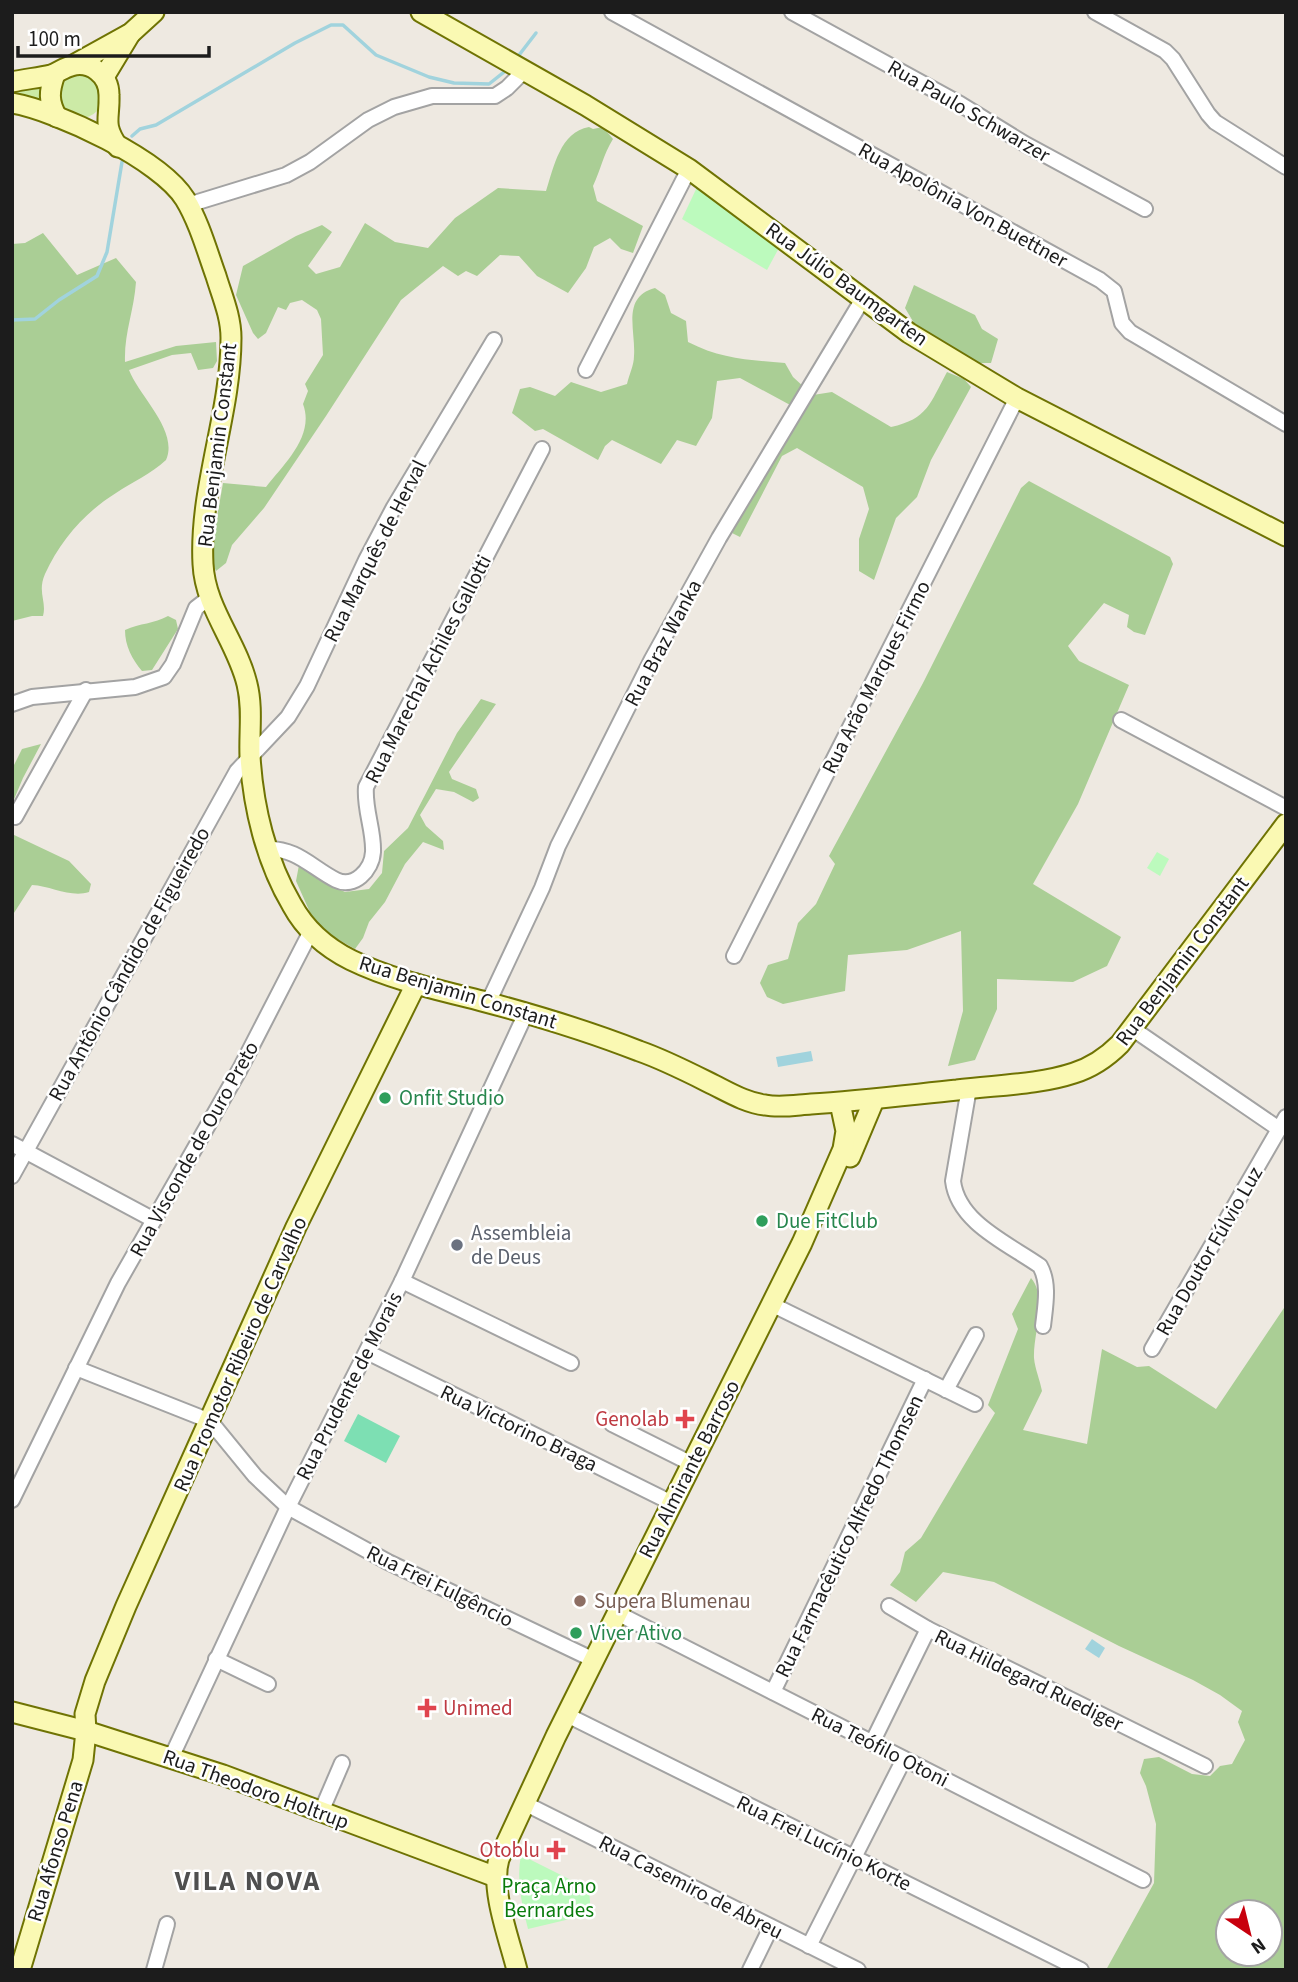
<svg xmlns="http://www.w3.org/2000/svg" width="1298" height="1982" font-family="'Source Sans 3',sans-serif">
	<style>
		.grass { fill: #cceaa6 }
		.forest { fill: #aace95; fill-rule: evenodd }
		.park { fill: #bcfabd }
		.pitch { fill: #7ddfb3 }
		.water { fill: #a1d3dd }
		.lines { fill: none; stroke-linecap: round; stroke-linejoin: round }
		.stream { stroke: #a1d3dd; stroke-width: 3.5 }
		.street-casing { stroke: #a3a3a3; stroke-width: 18 }
		.secondary-casing { stroke: #6f7303; stroke-width: 23 }
		.street { stroke: #fff; stroke-width: 14 }
		.secondary { stroke: #faf9b3; stroke-width: 19 }
		.leisure-dot { fill: #2e9e5b; stroke: #fff; stroke-width: 2.5 }
		.worship-dot { fill: #6b7280; stroke: #fff; stroke-width: 2.5 }
		.health-dot { fill: #e0444e; stroke: #fff; stroke-width: 2.5 }
		.education-dot { fill: #8d6e63; stroke: #fff; stroke-width: 2.5 }
		.labels { text-anchor: middle; stroke-width: 5; stroke-linejoin: round; paint-order: stroke }
		.street-label { font-size: 21px; fill: #1c1c1c; stroke: #fff }
		.leisure-label { font-size: 21px; fill: #27864d; stroke: #fff; text-anchor: start }
		.worship-label { font-size: 21px; fill: #5b616d; stroke: #fff; text-anchor: start }
		.health-label { font-size: 21px; fill: #be3a42; stroke: #fff; text-anchor: end }
		.education-label { font-size: 21px; fill: #785e54; stroke: #fff; text-anchor: start }
		.park-label { font-size: 21px; fill: #097b0b; stroke: #fff }
		.district-label { font-size: 28px; font-weight: bold; letter-spacing: 2px; fill: #4f4f4f; stroke: #fff }
	</style>
	<rect width="100%" height="100%" fill="#eee9e1"/>
	<g class="grass">
		<circle cx="81" cy="96" r="22"/>
		<path d="M47,80L43,105L12,97V91Z"/>
	</g>
	<g class="forest">
		<path d="M589,127L593,129L603,127L613,139C603,155 601,169 593,186L597,201L643,226L633,253L621,249L610,238L594,247L586,268L568,293L537,276L519,256L500,255L477,276L466,271L458,276L443,266L401,300L326,416L264,508L232,545L226,563L216,571L210,557L223,483L266,487C284,464 315,436 303,404L308,391L305,384L323,355L321,319L317,310L302,300L290,303L286,310L278,307L266,333L258,339L253,333L236,295L243,266L296,236L322,225L332,232L308,266L316,274L340,267L365,223L395,242L428,248L455,218L498,188L546,191C554,167 560,132 589,127Z"/>
		<path d="M43,233L77,275L116,258L136,282C134,311 124,333 125,362L176,346L216,342L217,361L213,368L198,370L191,353L172,355L129,370C139,396 179,431 166,460C151,474 132,482 116,493C85,512 60,541 45,574C37,592 47,602 43,616H32L12,621V244L25,243Z"/>
		<path d="M914,285L975,315L982,329L998,339L991,363H976L939,341L914,323L905,308Z"/>
		<path d="M655,288L665,295L671,313L686,321L688,342C721,359 749,360 785,363L793,377L805,388L792,406L740,378L717,381L712,418L696,446L677,440L661,464L612,440L605,446L598,460L543,429L535,431L512,413L520,389L530,387L555,396L571,382L601,392L627,384C629,375 634,365 634,356C636,331 621,297 655,288Z"/>
		<path d="M947,372L964,379L971,387L931,460L917,497L896,518L874,580L859,571V539L869,509L863,487L797,448L782,456L740,537L732,533L778,449L813,395L832,392L891,427C928,419 930,403 947,372Z"/>
		<path d="M1029,481L1170,557L1173,564L1145,635L1134,632L1127,627L1129,615L1104,603L1068,646L1079,661L1129,685L1078,804L1033,884L1121,937L1107,966L1073,982L997,979V1009L975,1060L948,1066L963,1011L961,931L907,950L848,955L845,991L783,1004L767,997L760,983L768,965L788,959L798,923L816,904L835,864L829,856L923,683L1021,488Z"/>
		<path d="M168,616L176,620L178,629L152,670L142,671C132,659 125,646 125,630C140,623 154,624 168,616Z"/>
		<path d="M481,699L496,704L449,772L452,779L476,789L479,798L473,802L454,792L436,789L420,815L426,826L443,841L444,850L423,842L405,864L385,902L369,922L363,938L355,949L334,937L313,919L296,881L299,865L321,880L345,892L369,889L382,873L384,851L408,828L457,733Z"/>
		<path d="M41,744L23,778L12,804V769L22,749Z"/>
		<path d="M12,834L69,861L91,884L89,892C71,898 51,886 32,885L12,916Z"/>
		<path d="M1031,1278C1048,1298 1033,1334 1034,1358C1035,1369 1040,1380 1042,1391L1023,1430L1087,1444L1102,1349L1137,1367L1149,1366L1216,1409L1286,1305V1970H1106L1154,1883L1156,1824L1146,1786L1140,1773L1144,1759L1159,1757L1192,1774L1210,1776L1220,1766L1232,1764L1245,1740L1238,1722L1242,1711L1220,1695L1193,1680L1119,1646L994,1582L943,1572L916,1602L890,1585L900,1572L905,1552L921,1538L995,1413L988,1405L1018,1329L1012,1314ZM1228,1912H1270V1954H1228Z"/>
	</g>
	<g class="park">
		<path d="M698,185L780,246L767,270L682,219Z"/>
		<path d="M1157,852L1169,859L1160,876L1147,868Z"/>
		<path d="M521,1855L589,1889L591,1914L528,1929C522,1904 516,1881 521,1855Z"/>
	</g>
	<path class="pitch" d="M358,1414L400,1436L386,1463L344,1441Z"/>
	<g class="water">
		<path d="M811,1051L813,1061L778,1067L776,1057Z"/>
		<path d="M1092,1639L1105,1648L1099,1658L1085,1649Z"/>
	</g>
	<g class="lines">
		<g class="stream">
			<path d="M516,59L536,33"/>
			<path d="M132,136L140,129L156,125L295,43L331,25H343L376,55L429,77L454,83L489,84L509,68"/>
			<path d="M12,320L35,319L59,300L97,276L107,252L122,162"/>
		</g>
		<g class="street-casing">
			<g id="street">
				<path d="M612,12L1100,280L1114,291L1122,323L1130,332L1286,424"/>
				<path d="M792,12L960,104L1025,144L1145,209"/>
				<path d="M1095,12L1165,51L1173,59L1208,114L1215,122L1286,167"/>
				<path d="M188,205L286,175L310,162L368,120L394,107L432,96H495L507,88L524,71"/>
				<path d="M586,370L689,169"/>
				<path d="M12,704L32,697L135,687L164,677L173,664L196,608L209,598"/>
				<path d="M1121,720L1286,808"/>
				<path d="M15,817L86,690"/>
				<path d="M267,849C297,848 312,868 336,880C354,889 372,870 373,852C374,830 364,809 366,787L542,449"/>
				<path d="M734,956L1017,398"/>
				<path d="M488,1003L542,888L558,846L652,659L719,538L864,297"/>
				<path d="M1133,1029L1279,1129"/>
				<path d="M969,1088L953,1181C958,1223 1009,1244 1040,1266C1050,1284 1045,1307 1043,1326"/>
				<path d="M12,1144L154,1220"/>
				<path d="M12,1176L237,771L288,717L307,686L366,560L394,507L494,340"/>
				<path d="M402,1281L571,1363"/>
				<path d="M771,1304L975,1404"/>
				<path d="M1152,1349L1286,1117"/>
				<path d="M367,1352L672,1503"/>
				<path d="M76,1368L210,1421L255,1476L288,1507L388,1562L594,1660"/>
				<path d="M946,1390L976,1335"/>
				<path d="M612,1424L692,1464"/>
				<path d="M12,1500L118,1283L240,1069L311,931"/>
				<path d="M889,1606L928,1629"/>
				<path d="M617,1613L1143,1880"/>
				<path d="M216,1659L268,1684"/>
				<path d="M773,1692L925,1379"/>
				<path d="M567,1715L1081,1970"/>
				<path d="M872,1743L928,1629L1205,1766"/>
				<path d="M171,1758L288,1507L402,1281L526,1013"/>
				<path d="M524,1803L858,1970"/>
				<path d="M321,1812L342,1763"/>
				<path d="M809,1946L904,1759"/>
				<path d="M154,1970L167,1924"/>
				<path d="M750,1970L771,1927"/>
			</g>
		</g>
		<g class="secondary-casing">
			<g id="secondary">
				<path d="M421,12L585,105L689,169L909,333L1017,398L1286,536"/>
				<path d="M75,64L131,33L154,12"/>
				<path d="M55,74C49,91 48,101 57,117"/>
				<path d="M104,77L130,34"/>
				<path d="M12,82C25,79 38,78 51,75C58,73 63,68 71,66C90,60 109,75 109,95C110,120 102,123 118,147"/>
				<path d="M12,103C58,111 161,160 185,199C199,222 207,251 216,276C222,296 231,316 231,338C231,414 199,488 203,564C205,608 237,642 247,684C253,708 249,732 250,756C253,807 266,861 292,905C305,929 327,948 351,960C392,980 439,990 482,1001C535,1015 588,1031 639,1051C665,1060 690,1073 714,1085C730,1093 747,1103 765,1105C780,1108 796,1105 811,1104C860,1101 908,1095 957,1090C995,1085 1038,1085 1074,1073C1093,1067 1107,1057 1120,1044L1286,824"/>
				<path d="M850,1157L874,1100"/>
				<path d="M12,1712L86,1731L223,1775L496,1877"/>
				<path d="M20,1970L83,1760L86,1731L85,1714L95,1681L126,1606L296,1227L416,984"/>
				<path d="M517,1970C509,1938 490,1889 499,1859L556,1736L802,1243L843,1149L846,1131L840,1103"/>
			</g>
		</g>
		<use href="#street" class="street"/>
		<use href="#secondary" class="secondary"/>
	</g>
	<g class="leisure-dot">
		<circle cx="385" cy="1098" r="7"/>
		<circle cx="762" cy="1221" r="7"/>
		<circle cx="576" cy="1633" r="7"/>
	</g>
	<circle class="worship-dot" cx="457" cy="1245" r="7"/>
	<g class="health-dot">
		<path d="M681.5 1408.5h7v7h7v7h-7v7h-7v-7h-7v-7h7z"/>
		<path d="M423.5 1697.5h7v7h7v7h-7v7h-7v-7h-7v-7h7z"/>
		<path d="M552.5 1839.5h7v7h7v7h-7v7h-7v-7h-7v-7h7z"/>
	</g>
	<circle class="education-dot" cx="580" cy="1601" r="7"/>
	<g class="labels">
		<g class="street-label">
			<text transform="translate(969 111) rotate(30)" y="7">Rua Paulo Schwarzer</text>
			<text transform="translate(963 205) rotate(29)" y="7">Rua Apolônia Von Buettner</text>
			<text transform="translate(847 284) rotate(36)" y="7">Rua Júlio Baumgarten</text>
			<text transform="translate(217 445) rotate(-83)" y="7">Rua Benjamin Constant</text>
			<text transform="translate(375 551) rotate(-63)" y="7">Rua Marquês de Herval</text>
			<text transform="translate(663 643) rotate(-62)" y="7">Rua Braz Wanka</text>
			<text transform="translate(428 669) rotate(-63)" y="7">Rua Marechal Achiles Gallotti</text>
			<text transform="translate(876 677) rotate(-63)" y="7">Rua Arão Marques Firmo</text>
			<text transform="translate(1182 961) rotate(-53)" y="7">Rua Benjamin Constant</text>
			<text transform="translate(129 964) rotate(-61)" y="7">Rua Antônio Cândido de Figueiredo</text>
			<text transform="translate(458 992) rotate(17)" y="7">Rua Benjamin Constant</text>
			<text transform="translate(194 1149) rotate(-61)" y="7">Rua Visconde de Ouro Preto</text>
			<text transform="translate(1209 1251) rotate(-60)" y="7">Rua Doutor Fúlvio Luz</text>
			<text transform="translate(240 1354) rotate(-66)" y="7">Rua Promotor Ribeiro de Carvalho</text>
			<text transform="translate(349 1386) rotate(-63)" y="7">Rua Prudente de Morais</text>
			<text transform="translate(519 1428) rotate(26)" y="7">Rua Victorino Braga</text>
			<text transform="translate(689 1469) rotate(-63)" y="7">Rua Almirante Barroso</text>
			<text transform="translate(849 1536) rotate(-64)" y="7">Rua Farmacêutico Alfredo Thomsen</text>
			<text transform="translate(440 1586) rotate(26)" y="7">Rua Frei Fulgêncio</text>
			<text transform="translate(1029 1680) rotate(26)" y="7">Rua Hildegard Ruediger</text>
			<text transform="translate(880 1747) rotate(27)" y="7">Rua Teófilo Otoni</text>
			<text transform="translate(256 1789) rotate(20)" y="7">Rua Theodoro Holtrup</text>
			<text transform="translate(824 1843) rotate(26)" y="7">Rua Frei Lucínio Korte</text>
			<text transform="translate(55 1851) rotate(-73)" y="7">Rua Afonso Pena</text>
			<text transform="translate(691 1887) rotate(27)" y="7">Rua Casemiro de Abreu</text>
		</g>
		<g class="leisure-label">
			<text x="399" y="1105">Onfit Studio</text>
			<text x="776" y="1228">Due FitClub</text>
			<text x="590" y="1640">Viver Ativo</text>
		</g>
		<g class="worship-label">
			<text x="471" y="1240">Assembleia<tspan x="471" dy="24">de Deus</tspan></text>
		</g>
		<g class="health-label">
			<text x="669" y="1426">Genolab</text>
			<text x="443" y="1715" text-anchor="start">Unimed</text>
			<text x="540" y="1857">Otoblu</text>
		</g>
		<g class="education-label">
			<text x="594" y="1608">Supera Blumenau</text>
		</g>
		<g class="park-label">
			<text x="549" y="1893">Praça Arno<tspan x="549" dy="24">Bernardes</tspan></text>
		</g>
		<g class="district-label">
			<text x="248" y="1890">VILA NOVA</text>
		</g>
	</g>
	<rect width="1298" height="1982" fill="none" stroke="#1c1c1c" stroke-width="28"/>
	<g transform="translate(1249 1933) rotate(145)"><circle r="33" fill="#ffffff" stroke="#a4a4a4" stroke-width="2"/>
	<path d="M0-5L12 26L0 18L-12 26Z" fill="#c8000d"/>
	<text y="-10" font-size="19" font-weight="bold" text-anchor="middle" fill="#1c1c1c">N</text>
	</g>
	<path d="M18 46v10h191v-10" fill="none" stroke="#1c1c1c" stroke-width="3.5"/>
	<text x="28" y="46" font-size="21" fill="#1c1c1c" stroke="#ffffff" stroke-width="5" paint-order="stroke">100 m</text>
</svg>
